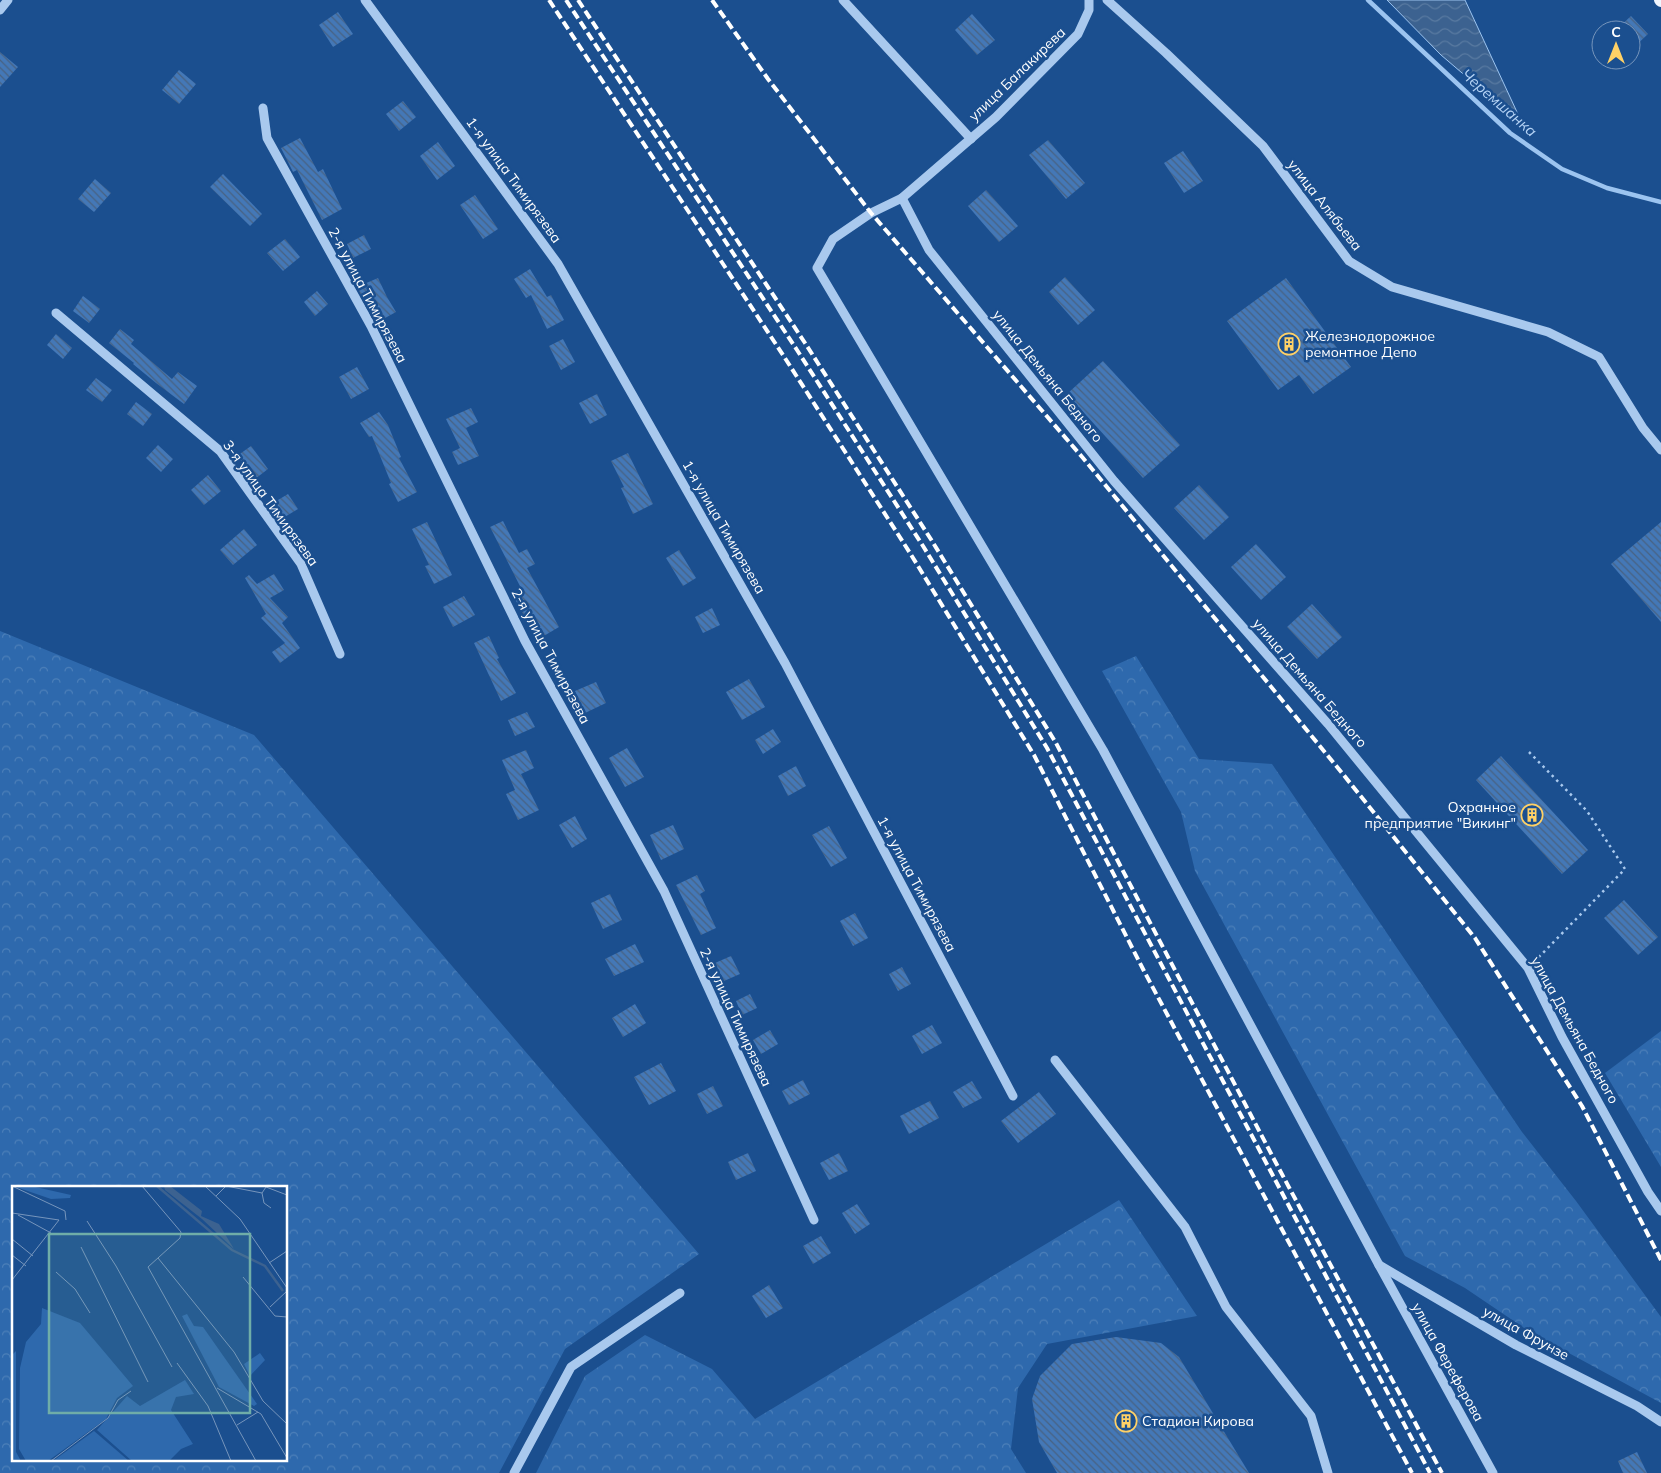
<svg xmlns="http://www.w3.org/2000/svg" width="1661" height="1473" font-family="Mulish,sans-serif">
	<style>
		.forest { fill: url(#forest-crowns); fill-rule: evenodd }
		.water { fill: url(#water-waves); stroke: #9cc4f0 }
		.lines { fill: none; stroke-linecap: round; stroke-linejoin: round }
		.stream { stroke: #9cc4f0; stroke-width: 4.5 }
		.building { fill: url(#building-back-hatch) }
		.path { stroke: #a9c9ee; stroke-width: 2.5; stroke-dasharray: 2.5 4; stroke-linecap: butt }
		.minor { stroke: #a9c9ee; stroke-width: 9 }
		.major { stroke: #f0f6ff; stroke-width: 12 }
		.rail { stroke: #fff; stroke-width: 4; stroke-dasharray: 9 4; stroke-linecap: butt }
		.labels { text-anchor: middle; stroke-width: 5; stroke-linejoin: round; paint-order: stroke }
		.street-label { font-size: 14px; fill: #fff; stroke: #1b4f8f }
		.poi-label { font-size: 14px; fill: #fff; stroke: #1b4f8f; text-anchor: start }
		.water-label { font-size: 15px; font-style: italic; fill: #b5d3f5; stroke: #1b4f8f }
		.inset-river { fill: none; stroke: #3c6290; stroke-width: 2.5 }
		.inset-road { fill: none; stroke: #7695bc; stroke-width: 1 }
		.view { fill: #6fada8; fill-opacity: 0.15; stroke: #6fada8; stroke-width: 2.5 }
		.inset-edge { fill: none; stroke: #fff; stroke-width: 2.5 }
	</style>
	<defs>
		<pattern id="forest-crowns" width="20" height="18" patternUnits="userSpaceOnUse" patternTransform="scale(1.25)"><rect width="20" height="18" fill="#2e69ad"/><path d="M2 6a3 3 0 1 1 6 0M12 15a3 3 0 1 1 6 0" fill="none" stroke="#4d80b9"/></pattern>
		<pattern id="water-waves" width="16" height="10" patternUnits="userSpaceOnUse" patternTransform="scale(1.25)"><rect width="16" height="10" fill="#3c6290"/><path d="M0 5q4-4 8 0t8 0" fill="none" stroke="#597aa1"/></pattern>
		<pattern id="building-back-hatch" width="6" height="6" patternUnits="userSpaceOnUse" patternTransform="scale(1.25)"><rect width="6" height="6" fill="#4478b7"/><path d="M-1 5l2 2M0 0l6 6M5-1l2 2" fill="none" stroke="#486282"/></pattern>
	</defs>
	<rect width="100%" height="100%" fill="#1b4f8f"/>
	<g class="forest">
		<path d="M0,631L254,735L699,1254L565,1349L499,1473H0ZM14,1187H286V1459H14Z"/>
		<path d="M1136,656L1199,759L1272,764L1522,1132L1576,1201L1661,1317V1403L1530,1332L1465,1288L1405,1256L1195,871L1181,812L1102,671Z"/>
		<path d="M1661,1031V1167L1605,1073Z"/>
		<path d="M1119,1200L1197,1316L1047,1344L1018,1388L1011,1449L1026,1473H536L585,1376L645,1335L712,1369L755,1419Z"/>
	</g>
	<path class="water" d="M1387,0H1465L1523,125L1441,55Z"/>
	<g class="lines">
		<path class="stream" d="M1368,0L1510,133L1562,169L1607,188L1661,202"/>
	</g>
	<g class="building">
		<path d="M338,12L353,34L333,47L319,25Z"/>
		<path d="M972,14L995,40L977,55L955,30Z"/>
		<path d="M1631,16L1648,34L1631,50V30H1616Z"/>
		<path d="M0,52L18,67L0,87Z"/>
		<path d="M179,70L196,84L179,104L162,90Z"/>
		<path d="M403,101L416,117L399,131L386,114Z"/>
		<path d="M300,138L318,172L323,169L342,209L322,220L297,170L293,172L281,148Z"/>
		<path d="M1048,140L1085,183L1066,199L1029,155Z"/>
		<path d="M438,142L455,166L437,180L420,156Z"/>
		<path d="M1183,151L1203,181L1184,193L1164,163Z"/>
		<path d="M223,174L262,214L250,226L210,187Z"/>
		<path d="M95,179L111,193L94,212L78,199Z"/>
		<path d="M986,190L1018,226L999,242L968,206Z"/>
		<path d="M475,195L498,229L483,239L460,205Z"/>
		<path d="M364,235L371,249L353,258L347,244Z"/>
		<path d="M285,239L300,257L283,271L267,253Z"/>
		<path d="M530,269L547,297L551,295L564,320L547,329L531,295L526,298L514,279Z"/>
		<path d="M1065,277L1095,310L1078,325L1049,292Z"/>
		<path d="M378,278L387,297L396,312L376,323L357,287Z"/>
		<path d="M1286,278L1351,367L1313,394L1299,375L1278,390L1227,321Z"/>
		<path d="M317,291L328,304L315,316L304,302Z"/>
		<path d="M83,296L100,309L89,323L73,311Z"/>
		<path d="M120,329L134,340L131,344L172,379L178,372L197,386L184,404L156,383L133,364L134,363L109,343Z"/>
		<path d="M56,334L72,348L63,359L47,345Z"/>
		<path d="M563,339L575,362L561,370L549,346Z"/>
		<path d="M1103,361L1180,445L1143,478L1067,394Z"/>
		<path d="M357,367L369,389L351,399L339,377Z"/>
		<path d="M96,378L112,390L102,402L86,390Z"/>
		<path d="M597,394L607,415L590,424L579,403Z"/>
		<path d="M136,402L152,414L143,426L127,414Z"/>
		<path d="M471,408L478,422L466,428L479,456L458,465L452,452L460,448L446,419Z"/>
		<path d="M379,412L388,425L401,457L399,458L417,492L398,502L389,484L391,483L372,436L369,437L360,423Z"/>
		<path d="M158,445L173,459L161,472L146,458Z"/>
		<path d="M251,446L268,469L255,479L237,456Z"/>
		<path d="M628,453L653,504L633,514L621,488L624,487L611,461Z"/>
		<path d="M208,475L221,491L204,505L191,490Z"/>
		<path d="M1199,485L1229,517L1204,540L1174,508Z"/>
		<path d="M288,494L298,509L283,518L273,503Z"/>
		<path d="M503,521L519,553L527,549L535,564L527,568L559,627L537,640L515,599L524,594L490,527Z"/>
		<path d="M427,522L452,575L434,584L425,566L429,565L412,529Z"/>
		<path d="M1661,522V622L1611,564Z"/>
		<path d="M244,529L257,545L233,565L220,550Z"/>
		<path d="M1256,544L1286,577L1261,600L1231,567Z"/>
		<path d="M679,550L696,578L683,586L666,558Z"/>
		<path d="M274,574L284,590L270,598L288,617L282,623L300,648L280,663L272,652L285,643L261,618L266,614L245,578L249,575L257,584Z"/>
		<path d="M464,596L475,615L453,627L443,607Z"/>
		<path d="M1312,604L1342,637L1317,659L1287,627Z"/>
		<path d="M712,608L720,625L703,633L695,617Z"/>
		<path d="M489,636L499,658L497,659L516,693L501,701L474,643Z"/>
		<path d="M749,679L765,707L742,720L726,692Z"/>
		<path d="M596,682L606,703L585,713L575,691Z"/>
		<path d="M527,712L535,727L515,736L508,720Z"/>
		<path d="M773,729L781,742L763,754L755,740Z"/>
		<path d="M627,748L644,777L625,787L609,758Z"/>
		<path d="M526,750L534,768L521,774L539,810L518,820L506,794L515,790L502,760Z"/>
		<path d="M1501,756L1588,850L1562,874L1476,780Z"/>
		<path d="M796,766L806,786L788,796L778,776Z"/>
		<path d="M575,816L587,839L572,848L559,825Z"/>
		<path d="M673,825L684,849L661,860L650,835Z"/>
		<path d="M829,826L847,858L831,867L812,835Z"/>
		<path d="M697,875L705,891L700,894L716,928L701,935L676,885Z"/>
		<path d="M610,894L622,920L603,929L591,903Z"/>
		<path d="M1624,900L1658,937L1638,955L1604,918Z"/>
		<path d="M855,913L868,938L853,946L840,921Z"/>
		<path d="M635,944L644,962L614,976L605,959Z"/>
		<path d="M731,956L740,974L724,981L715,963Z"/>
		<path d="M902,967L911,984L898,991L889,974Z"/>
		<path d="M750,994L757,1008L742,1015L736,1001Z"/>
		<path d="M635,1004L646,1023L623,1037L612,1018Z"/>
		<path d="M932,1025L942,1043L922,1054L912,1036Z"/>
		<path d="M770,1030L778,1044L761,1054L753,1040Z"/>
		<path d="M661,1063L676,1091L649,1105L634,1077Z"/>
		<path d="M803,1080L810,1094L789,1105L782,1091Z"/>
		<path d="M972,1081L982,1098L963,1108L953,1092Z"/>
		<path d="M713,1086L723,1106L707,1114L697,1094Z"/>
		<path d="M1039,1092L1056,1114L1018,1143L1001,1121Z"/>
		<path d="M930,1101L939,1118L909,1134L900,1116Z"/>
		<path d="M748,1153L756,1171L736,1180L728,1162Z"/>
		<path d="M839,1153L848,1171L829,1180L820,1163Z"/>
		<path d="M857,1204L870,1224L855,1234L842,1213Z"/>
		<path d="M821,1236L831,1253L813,1264L803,1246Z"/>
		<path d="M769,1285L783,1308L766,1318L752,1296Z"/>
		<path d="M1116,1337L1161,1343L1179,1357L1249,1473H1057L1039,1442L1032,1399L1040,1376L1072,1344Z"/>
		<path d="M1637,1452L1647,1473H1623L1618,1461Z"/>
	</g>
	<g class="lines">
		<path class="path" d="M1529,752L1587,811L1625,869L1536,960"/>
		<g class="minor">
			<path d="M365,0L558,264L785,663L1013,1096"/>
			<path d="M843,0L971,139"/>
			<path d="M1089,0V10L1078,34L996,117L902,198L871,213L833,239L817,268L1103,750L1379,1265L1493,1473"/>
			<path d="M1107,0L1166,53L1263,146L1349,261L1392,287L1548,332L1599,357L1643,428L1661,450"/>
			<path d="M0,10L8,0"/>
			<path d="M263,108L267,138L371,326L525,641L664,891L814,1220"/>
			<path d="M902,198L929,250L1114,481L1328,724L1528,968L1562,1037L1648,1192L1661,1211"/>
			<path d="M56,313L220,451L301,564L340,654"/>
			<path d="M1055,1060L1185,1227L1226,1307L1311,1416L1328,1473"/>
			<path d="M1379,1265L1516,1345L1637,1406L1661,1422"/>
			<path d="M514,1473L571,1367L680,1293"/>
		</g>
		<path class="major" d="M1660,0L1661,1"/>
		<g class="rail">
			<path d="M549,0L783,355L910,553L1034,755L1144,971L1412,1473"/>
			<path d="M566,0L797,350L923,546L1047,748L1430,1473"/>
			<path d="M578,0L805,343L932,541L1056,743L1276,1163L1442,1473"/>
			<path d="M712,0L768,79L871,213L1083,458L1342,773L1475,938L1582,1106L1661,1260"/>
		</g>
	</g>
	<defs>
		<g id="building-ring" transform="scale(1.125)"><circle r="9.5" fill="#1b4f8f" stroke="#ffd166" stroke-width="1.5"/><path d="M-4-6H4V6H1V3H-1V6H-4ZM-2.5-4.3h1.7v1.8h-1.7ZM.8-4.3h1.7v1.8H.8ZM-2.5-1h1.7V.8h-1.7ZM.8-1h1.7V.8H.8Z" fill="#ffd166"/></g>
	</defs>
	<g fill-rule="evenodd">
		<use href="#building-ring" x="1289" y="344"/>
		<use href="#building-ring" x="1532" y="815"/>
		<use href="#building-ring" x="1126" y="1421"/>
	</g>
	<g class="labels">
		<g class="street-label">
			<text transform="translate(1017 74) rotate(-44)" y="5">улица Балакирева</text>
			<text transform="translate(514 180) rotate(54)" y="5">1-я улица Тимирязева</text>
			<text transform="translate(1325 205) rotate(52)" y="5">улица Алябьева</text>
			<text transform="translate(368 295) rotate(62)" y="5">2-я улица Тимирязева</text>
			<text transform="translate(1048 376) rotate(51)" y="5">улица Демьяна Бедного</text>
			<text transform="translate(271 503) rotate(54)" y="5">3-я улица Тимирязева</text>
			<text transform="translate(724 527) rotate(60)" y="5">1-я улица Тимирязева</text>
			<text transform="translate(551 656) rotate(62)" y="5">2-я улица Тимирязева</text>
			<text transform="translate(1310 683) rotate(49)" y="5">улица Демьяна Бедного</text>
			<text transform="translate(917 884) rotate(62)" y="5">1-я улица Тимирязева</text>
			<text transform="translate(736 1017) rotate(65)" y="5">2-я улица Тимирязева</text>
			<text transform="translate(1575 1030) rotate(61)" y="5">улица Демьяна Бедного</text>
			<text transform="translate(1526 1333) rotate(29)" y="5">улица Фрунзе</text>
			<text transform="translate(1448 1362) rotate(61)" y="5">улица Фереферова</text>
		</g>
		<g class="poi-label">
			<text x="1305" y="341">Железнодорожное<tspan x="1305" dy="16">ремонтное Депо</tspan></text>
			<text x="1516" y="812" text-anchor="end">Охранное<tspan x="1516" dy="16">предприятие "Викинг"</tspan></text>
			<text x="1142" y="1426">Стадион Кирова</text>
		</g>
		<g class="water-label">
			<text transform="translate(1499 103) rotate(41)" y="5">Черемшанка</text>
		</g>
	</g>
	<g transform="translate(12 1186)">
		<rect width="275" height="275" fill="#1b4f8f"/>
		<path d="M1,0H19L59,9L58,12L39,13ZM30,122L68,137L121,200L105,212L94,233L36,275H14L7,263L8,182L14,156L29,138ZM175,128L182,140L191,141L245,218L242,220L207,201L170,130ZM4,165V266L9,275H0V169ZM248,167L253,174L238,190L232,178ZM173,194L182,208L164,211L159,224L181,258L169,263L157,275H120L85,244L115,210L128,220Z" fill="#2e69ad"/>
		<path d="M82,245L117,275H41Z" fill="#2e69ad"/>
		<path d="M152,0H158L190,25L189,30L207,38L222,63L190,33L153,4Z" fill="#3c6290"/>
		<path class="inset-river" d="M145,0L220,64L253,80L271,105"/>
		<path class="inset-road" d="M0,0L53,25L54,34M130,0L169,46L168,52L136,81L244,275M193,0L228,33L275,102M250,7L254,1L275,9M250,7L252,17L259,22M204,10L214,0L250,7M0,27L47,34L0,94M6,29L39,47M75,35L104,80L160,181M0,53L21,70M69,61L136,196M0,69L14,80M146,72L222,166L251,215L275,238M257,77L275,65M44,86L63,103L78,127M231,91L263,130L275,131M258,121L275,105M165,177L196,220L219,275M205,202L249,228L275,272M225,239L246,226M39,275L96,232L106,214L119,205"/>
		<path class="view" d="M37,48H238V227H37Z"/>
		<rect width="275" height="275" class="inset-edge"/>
	</g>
	<g transform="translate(1616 45)"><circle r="24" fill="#1b4f8f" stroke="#7695bc"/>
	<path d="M0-4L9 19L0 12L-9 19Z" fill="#ffd166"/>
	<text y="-8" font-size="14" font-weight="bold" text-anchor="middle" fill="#ffffff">С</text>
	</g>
</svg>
